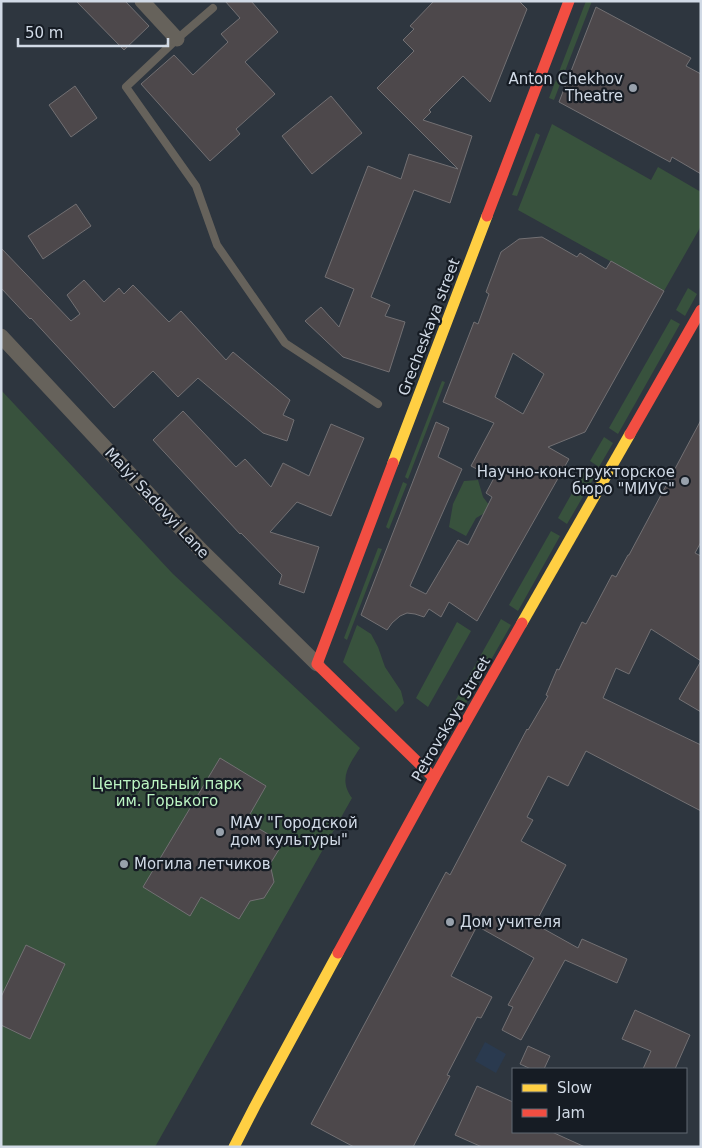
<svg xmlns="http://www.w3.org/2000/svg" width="702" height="1148" font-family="'DejaVu Sans',sans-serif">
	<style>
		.built { fill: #2a3a4f }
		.green { fill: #38523d }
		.building { fill: #4d484b; stroke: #727073; fill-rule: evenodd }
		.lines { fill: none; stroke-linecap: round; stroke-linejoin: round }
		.lane { stroke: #66625b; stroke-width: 8 }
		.street { stroke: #66625b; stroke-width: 15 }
		.slow { stroke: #ffcf43; stroke-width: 11 }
		.jam { stroke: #f24e42; stroke-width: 11 }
		.poi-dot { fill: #98a1ac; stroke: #161c24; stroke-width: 2 }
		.labels { text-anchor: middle; stroke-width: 4.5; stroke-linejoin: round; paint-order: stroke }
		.poi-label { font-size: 15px; fill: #d1dae6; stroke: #161c24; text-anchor: start }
		.street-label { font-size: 15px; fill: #d1dae6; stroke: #161c24 }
		.park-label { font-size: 15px; fill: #bcf5c3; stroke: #161c24 }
	</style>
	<rect width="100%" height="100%" fill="#2e363f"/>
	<path class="built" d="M485,1042L506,1054L496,1073L475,1061Z"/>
	<g class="green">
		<path d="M586,1H592L554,100L549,98Z"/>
		<path d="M552,124L651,180L658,167L701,192V226L664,291L518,210Z"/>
		<path d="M536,133L540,135L517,196L512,195Z"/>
		<path d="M688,288L697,294L685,316L676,310Z"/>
		<path d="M671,319L680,324L618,434L609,428Z"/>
		<path d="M442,381L445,382L408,479L405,477Z"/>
		<path d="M1,390L173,574L360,748C349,765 338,779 352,798L155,1147H1Z"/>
		<path d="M604,437L613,443L599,467L590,461Z"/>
		<path d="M585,470L595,476L567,524L558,518Z"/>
		<path d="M478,480L483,497L492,509L476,518L466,536L449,527L453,504L464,481Z"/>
		<path d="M403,482L407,484L389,529L386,527Z"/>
		<path d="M551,531L560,536L518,611L509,605Z"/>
		<path d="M378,548L382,549L347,640L344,638Z"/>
		<path d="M501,619L511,625L449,733L440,728Z"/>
		<path d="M457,622L471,631L428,707L416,698Z"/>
		<path d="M357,625L371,634L378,647L385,667L401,691L404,703L396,712L343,662Z"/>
	</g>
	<g class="building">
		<path d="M76,1H125L149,26L124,50Z"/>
		<path d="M225,1H251L278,32L245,62L275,94L236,129L240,134L210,161L141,84L174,55L193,75L228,42L221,34L240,18Z"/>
		<path d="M434,1H519L527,9L490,102L463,76L429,110L431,112L423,120L472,136L450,203L414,190L371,297L390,305L385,316L405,322L389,372L343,357L305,321L321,307L339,327L354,289L325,277L368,166L401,179L409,154L458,169L377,88L414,51L403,40L414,29L410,26Z"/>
		<path d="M596,7L691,58L686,66L701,74V174L672,157L670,162L559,102Z"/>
		<path d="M75,86L97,118L71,137L49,105Z"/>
		<path d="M331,96L362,133L312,174L282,136Z"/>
		<path d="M76,204L91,226L43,259L28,236Z"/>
		<path d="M542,237L577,257L580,253L606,269L611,261L664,291L585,432L548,447L569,459L477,621L449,602L441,617L429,609L424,617L415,614L407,613L400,616L392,623L387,630L361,615L436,422L449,428L438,457L462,469L410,586L426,594L458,540L468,545L492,497L486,493L494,478L471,466L494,423L443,402L474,322L478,324L489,294L486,292L501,252L519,239ZM513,353L544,374L523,414L495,397Z"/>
		<path d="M1,248L71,321L80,314L67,295L84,280L104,302L119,288L124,294L133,285L169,322L181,311L226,360L233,352L290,400L283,415L294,420L287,441L263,433L198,378L178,397L153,371L114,408L31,318L30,319L1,288Z"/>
		<path d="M183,411L236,467L245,459L271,487L283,463L309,476L331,424L364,438L331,516L297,502L270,532L319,547L304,593L279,584L282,575L241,533L240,534L153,440Z"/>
		<path d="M701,420V542L695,553L701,556V712L679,699L701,661L651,629L629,674L616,668L603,698L701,745V811L586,751L568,786L548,776L527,817L533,820L521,841L566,865L535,924L578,948L582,939L627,959L617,983L565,960L521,1040L502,1030L513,1007L508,1005L534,958L477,926L451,976L492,997L481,1018L477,1017L447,1075L450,1076L413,1147H354L311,1124L446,872L450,875L527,729L528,730L548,696L546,695L557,669L559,670L582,622L586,624L612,575L616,577L628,555H629Z"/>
		<path d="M220,758L266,786L246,821L283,843L270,864L274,882L264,898L250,901L239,919L201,897L190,916L143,887Z"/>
		<path d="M26,945L65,964L30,1039L1,1025V997Z"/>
		<path d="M635,1010L690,1035L675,1069H643L651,1051L622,1039Z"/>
		<path d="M528,1046L550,1056L544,1069H531L520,1064Z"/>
		<path d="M477,1086L513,1102V1132H552L585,1147H482L455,1135Z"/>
	</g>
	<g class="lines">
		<path class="lane" d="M213,8L177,39L126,87L196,186L217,245L285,343L378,404"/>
		<g class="street">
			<path d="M142,1L177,39"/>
			<path d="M1,336L200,549L317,664"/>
		</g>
		<g class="slow">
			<path d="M393,463L487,216"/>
			<path d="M522,623L630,434"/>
			<path d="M234,1147L255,1106L338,953"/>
		</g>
		<g class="jam">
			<path d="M487,216L569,1"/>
			<path d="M630,434L701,310"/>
			<path d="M393,463L317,664L434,778"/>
			<path d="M338,953L434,778L522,623"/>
		</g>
	</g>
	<g class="poi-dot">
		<circle cx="633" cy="88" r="5"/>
		<circle cx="685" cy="481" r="5"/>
		<circle cx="220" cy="832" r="5"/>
		<circle cx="124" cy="864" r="5"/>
		<circle cx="450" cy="922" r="5"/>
	</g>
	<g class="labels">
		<g class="poi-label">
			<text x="623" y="84" text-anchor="end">Anton Chekhov<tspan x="623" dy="17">Theatre</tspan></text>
			<text x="675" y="477" text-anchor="end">Научно-конструкторское<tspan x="675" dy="17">бюро "МИУС"</tspan></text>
			<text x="230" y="828">МАУ "Городской<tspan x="230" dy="17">дом культуры"</tspan></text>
			<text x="134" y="869">Могила летчиков</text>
			<text x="460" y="927">Дом учителя</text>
		</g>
		<g class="street-label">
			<text transform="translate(429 327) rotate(-69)" y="5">Grecheskaya street</text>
			<text transform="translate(157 503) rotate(47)" y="5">Malyi Sadovyi Lane</text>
			<text transform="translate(451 719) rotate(-60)" y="5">Petrovskaya Street</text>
		</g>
		<g class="park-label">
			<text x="167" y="789">Центральный парк<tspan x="167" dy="17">им. Горького</tspan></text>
		</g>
	</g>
	<rect width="702" height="1148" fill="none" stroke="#d1dae6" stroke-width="5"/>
	<rect x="512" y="1068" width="175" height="65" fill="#161c24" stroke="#616872"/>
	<rect x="522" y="1084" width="25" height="8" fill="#ffcf43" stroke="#616872"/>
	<text x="557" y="1093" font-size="15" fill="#d1dae6">Slow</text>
	<rect x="522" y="1109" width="25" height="8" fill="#f24e42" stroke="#616872"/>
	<text x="557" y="1118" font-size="15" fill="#d1dae6">Jam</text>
	<path d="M18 38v8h150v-8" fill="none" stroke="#d1dae6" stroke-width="2.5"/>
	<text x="25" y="38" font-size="15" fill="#d1dae6" stroke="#161c24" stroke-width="4" paint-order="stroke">50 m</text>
</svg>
